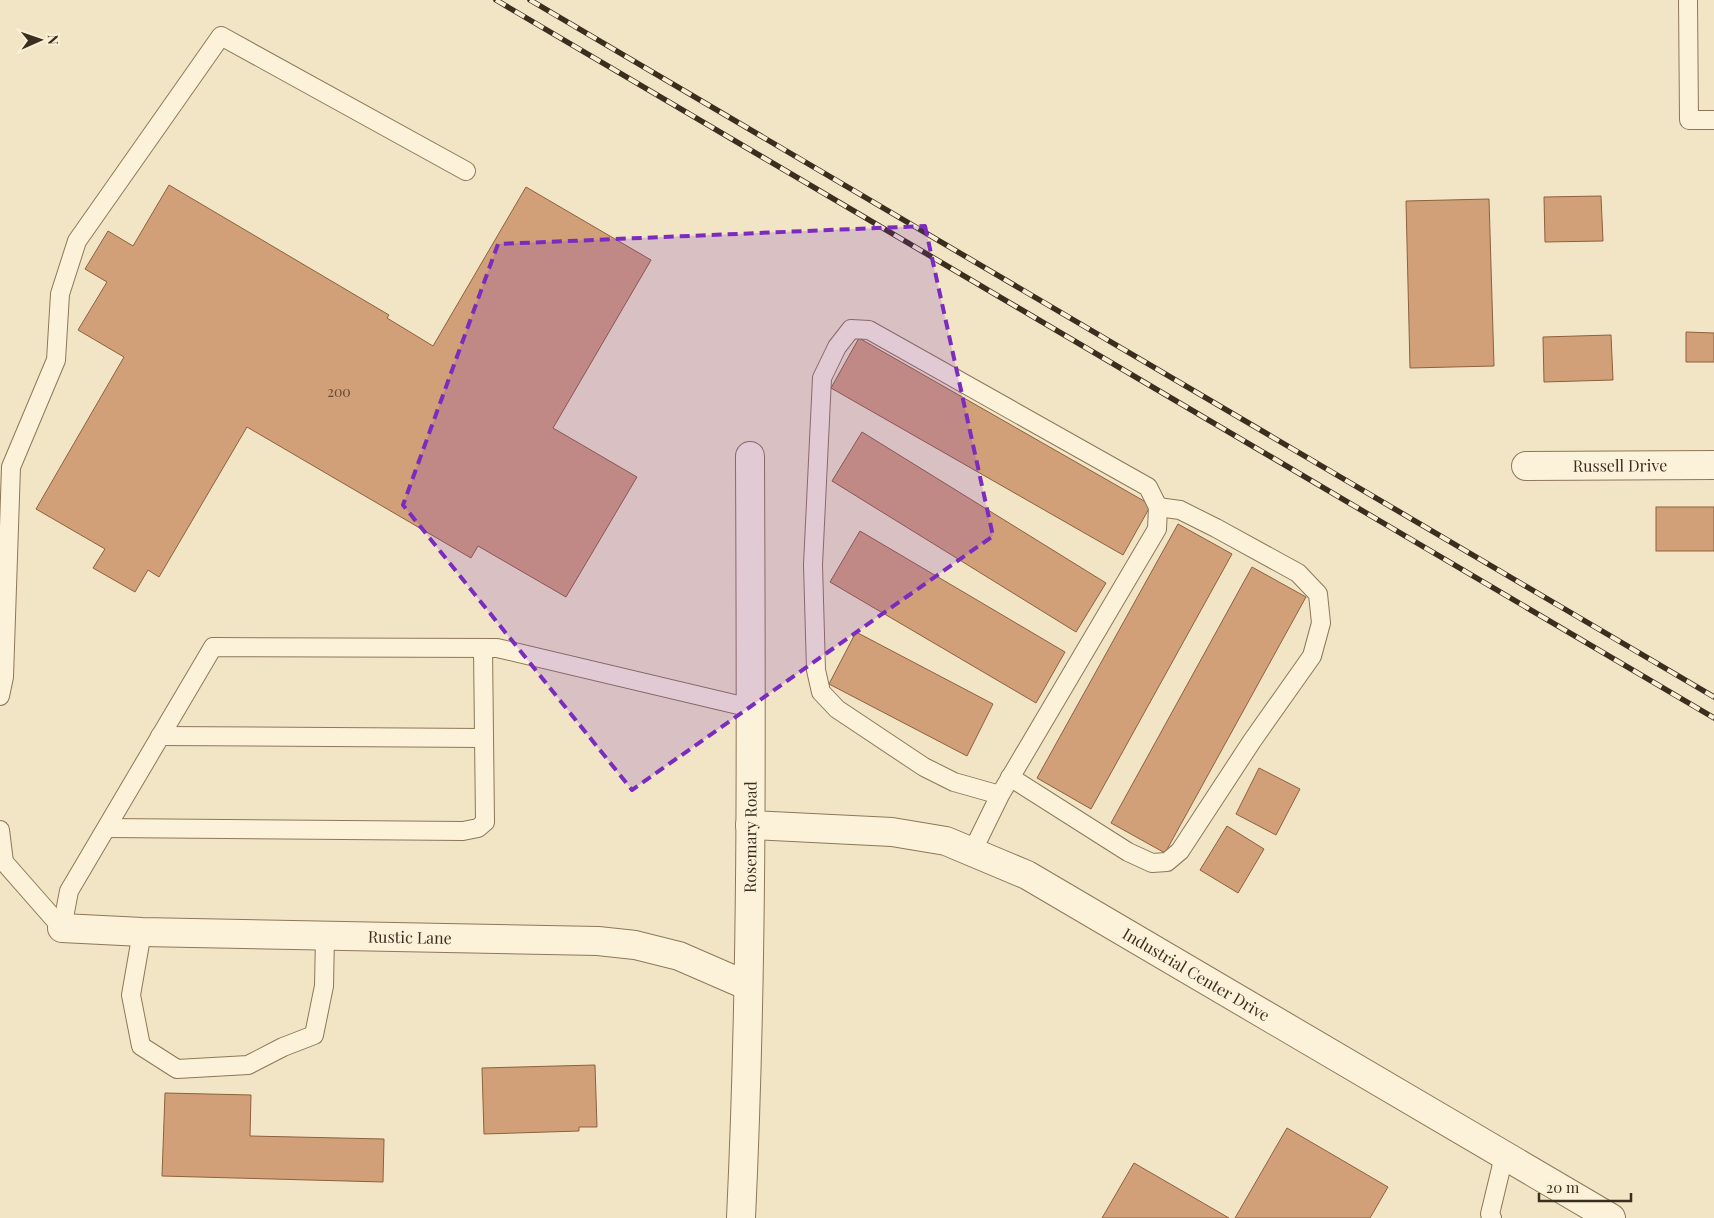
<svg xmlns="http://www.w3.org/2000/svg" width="1714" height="1218" font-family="'Playfair Display',serif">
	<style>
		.building { fill: #d1a078; stroke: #8e603e }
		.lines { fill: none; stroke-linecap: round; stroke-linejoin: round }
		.service-casing { stroke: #8d7759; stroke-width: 20 }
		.minor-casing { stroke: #8d7759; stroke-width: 30 }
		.service { stroke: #fbf2d9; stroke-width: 18 }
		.minor { stroke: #fbf2d9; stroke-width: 28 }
		.rail-casing { stroke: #3c2e1e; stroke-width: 5.5 }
		.rail { stroke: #f8efd5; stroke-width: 4; stroke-dasharray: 11; stroke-linecap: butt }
		.marked { fill: #7b2cbf; fill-opacity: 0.2; stroke: #7b2cbf; stroke-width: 4; stroke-dasharray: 10 6; stroke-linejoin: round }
		.labels { text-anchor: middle; stroke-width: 5; stroke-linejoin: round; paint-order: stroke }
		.number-label { font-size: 14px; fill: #614a34 }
		.street-label { font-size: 16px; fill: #3c2e1e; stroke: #f8efd5 }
	</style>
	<rect width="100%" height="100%" fill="#f1e5c5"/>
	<g class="building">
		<path d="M169,185L389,315L387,318L433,346L526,187L651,260L553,428L637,477L566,597L478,546L471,558L247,427L159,577L148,570L135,592L93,568L105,549L36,509L124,357L78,330L107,282L85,269L108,231L133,246Z"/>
		<path d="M1601,196L1603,241L1545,242L1544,197Z"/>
		<path d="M1489,199L1494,366L1410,368L1406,201Z"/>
		<path d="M1686,332L1714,333V362H1686Z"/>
		<path d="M1611,335L1613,380L1544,382L1543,337Z"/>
		<path d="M859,338L1151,505L1123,555L831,388Z"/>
		<path d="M862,432L1106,583L1076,632L832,481Z"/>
		<rect x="1656" y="507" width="58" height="44"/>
		<path d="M1178,524L1232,554L1091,809L1037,778Z"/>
		<path d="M860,531L1065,652L1036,703L830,582Z"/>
		<path d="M1252,567L1306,597L1165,853L1111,823Z"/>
		<path d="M856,632L993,704L967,756L829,684Z"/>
		<path d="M1259,768L1300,789L1276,835L1236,814Z"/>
		<path d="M1227,826L1264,849L1238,893L1200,870Z"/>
		<path d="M595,1065L597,1127H579V1131L484,1134L482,1068Z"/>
		<path d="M165,1093L251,1095L250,1136L384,1139L383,1182L162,1176Z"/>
		<path d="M1287,1128L1388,1187L1370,1218H1235Z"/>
		<path d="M1134,1163L1229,1218H1102Z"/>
	</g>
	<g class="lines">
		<g class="service-casing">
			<g id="service">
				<path d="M1688,0L1689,120H1714"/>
				<path d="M0,696L4,677L11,467L56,360L60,294L77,241L221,36L466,171"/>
				<path d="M160,736L484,738"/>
				<path d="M1010,777L1128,852L1152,863L1167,862L1180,851L1252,741L1312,656L1321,623L1318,594L1298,573L1216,528L1180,510L1158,507"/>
				<path d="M107,828L463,831L478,828L485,822L483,648"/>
				<path d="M0,830L4,862L62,928"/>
				<path d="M972,852L1000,795L1157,529L1158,507L1148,487L869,330L851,329L837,347L822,378L813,565L816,670L821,692L837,709L924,767L954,782L1000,795"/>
				<path d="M62,928L69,891L213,647L497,648L751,708"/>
				<path d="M142,932L131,995L141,1046L177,1069L248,1065L283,1047L314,1035L324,986L325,936"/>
				<path d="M1492,1218L1490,1214L1504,1156"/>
			</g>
		</g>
		<g class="minor-casing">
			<g id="minor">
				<path id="s1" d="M1526,466L1714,465"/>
				<path id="s2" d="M750,825L892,832L946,841L1027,875L1611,1218"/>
				<path id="s3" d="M62,928L142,932L598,941L635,945L679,956L748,986"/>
				<path id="s4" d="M741,1218C753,964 751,710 750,456"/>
			</g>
		</g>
		<use href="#service" class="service"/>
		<use href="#minor" class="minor"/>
		<g class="rail-casing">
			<g id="rail">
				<path d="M496,0L1714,718"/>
				<path d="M530,0L1714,697"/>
			</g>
		</g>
		<use href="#rail" class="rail"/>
	</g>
	<path class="marked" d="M925,226L993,536L632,790L403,505L498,244Z"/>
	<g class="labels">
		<g class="number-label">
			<text x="339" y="397">200</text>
		</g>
		<g class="street-label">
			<text dy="6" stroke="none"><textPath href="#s1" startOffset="94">Russell Drive</textPath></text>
			<text dy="6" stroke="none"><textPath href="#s4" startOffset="381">Rosemary Road</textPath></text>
			<text dy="6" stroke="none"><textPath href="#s3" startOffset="348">Rustic Lane</textPath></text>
			<text dy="6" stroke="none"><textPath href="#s2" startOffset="481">Industrial Center Drive</textPath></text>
		</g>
	</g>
	<g transform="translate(40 40) rotate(88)" stroke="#f8efd5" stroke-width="4" paint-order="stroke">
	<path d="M0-4L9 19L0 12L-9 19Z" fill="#3c2e1e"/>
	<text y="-8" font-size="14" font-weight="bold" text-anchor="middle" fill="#3c2e1e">N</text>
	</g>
	<path d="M1539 1193v8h92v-8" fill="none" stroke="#3c2e1e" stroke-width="2.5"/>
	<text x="1546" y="1193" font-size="15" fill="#3c2e1e" stroke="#f8efd5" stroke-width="4" paint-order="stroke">20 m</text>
</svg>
